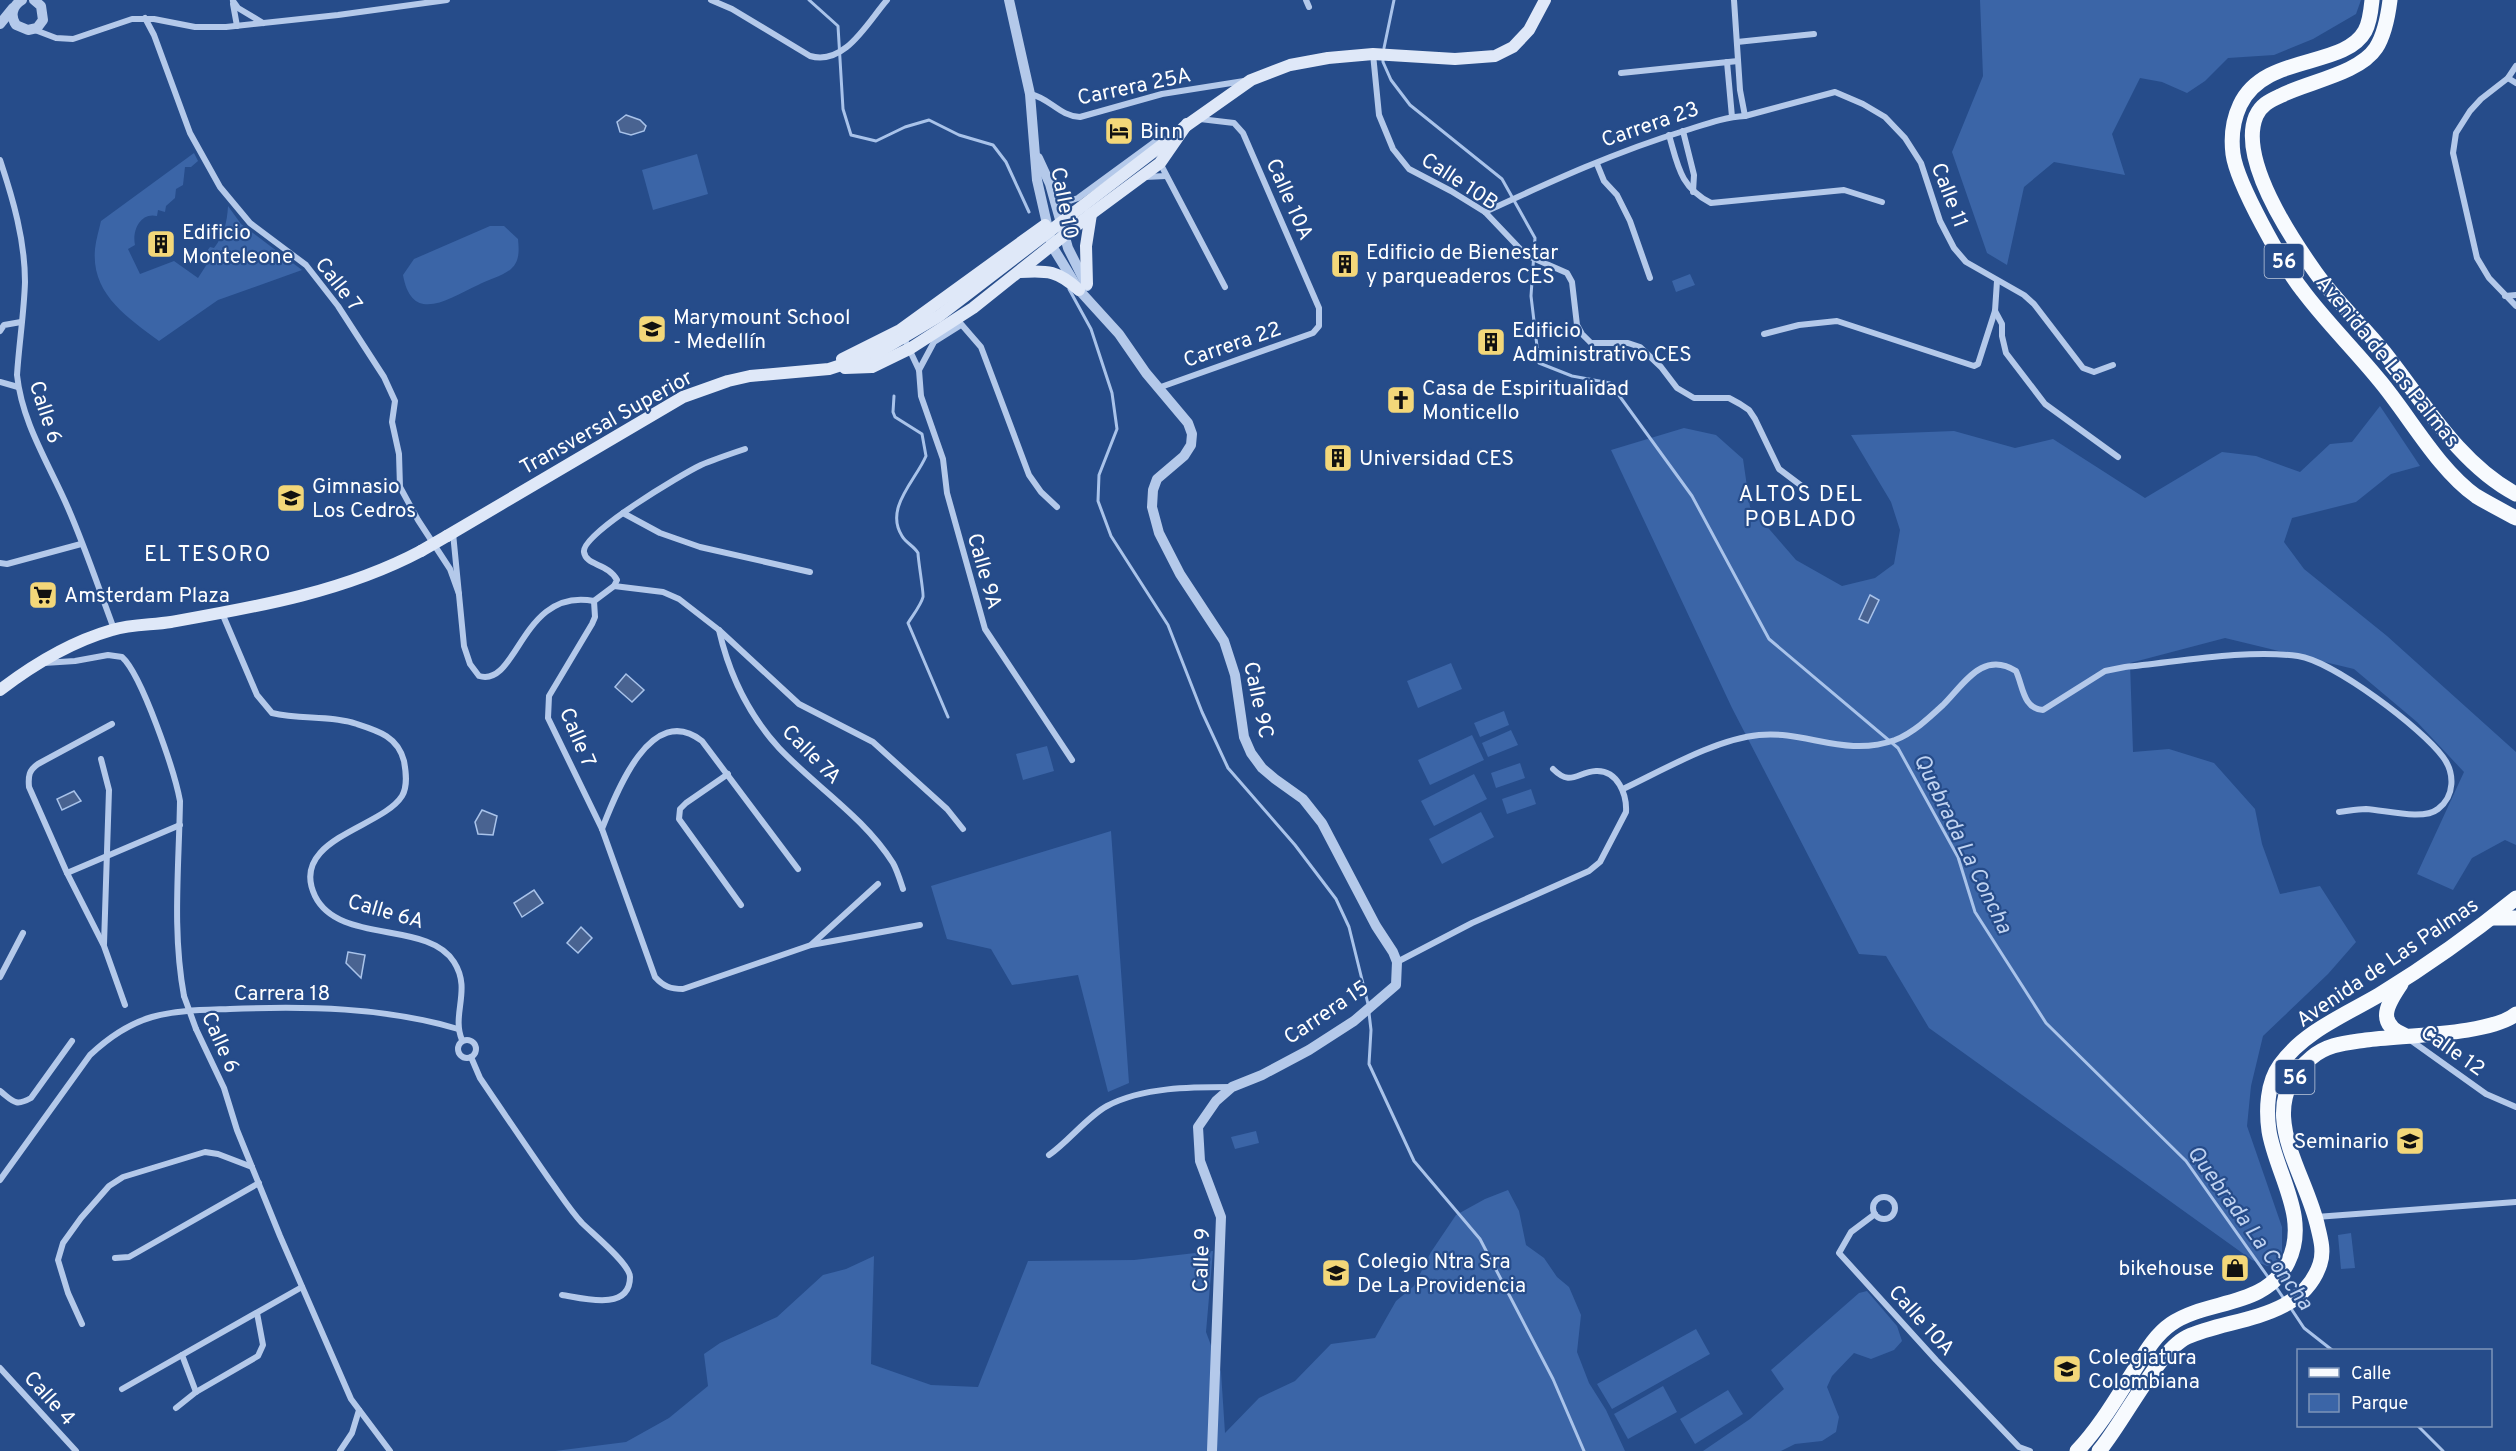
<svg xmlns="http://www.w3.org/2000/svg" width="2516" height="1451" font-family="Overpass,sans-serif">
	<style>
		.green { fill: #3b65a7 }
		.water { fill: #496391; stroke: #a9c3ea; stroke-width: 1.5 }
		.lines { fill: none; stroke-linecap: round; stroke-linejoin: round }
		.stream { stroke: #a9c3ea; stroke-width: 3 }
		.minor { stroke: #b4c9ea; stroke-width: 6 }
		.tertiary { stroke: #b4c9ea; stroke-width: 10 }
		.secondary { stroke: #dfe8f8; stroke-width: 12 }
		.primary { stroke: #f7fafe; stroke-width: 15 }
		.minor-bridge { stroke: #b4c9ea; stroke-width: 6 }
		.secondary-bridge { stroke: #dfe8f8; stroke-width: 12 }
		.labels { text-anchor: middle; stroke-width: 4.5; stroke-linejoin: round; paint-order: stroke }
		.shield { fill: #264c8a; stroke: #bec9dc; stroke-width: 1.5 }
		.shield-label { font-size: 20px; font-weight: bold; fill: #fff }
		.street-label { font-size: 21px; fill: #fff; stroke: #264c8a }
		.poi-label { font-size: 21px; fill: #fff; stroke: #264c8a; text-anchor: start }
		.neighbourhood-label { font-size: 22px; letter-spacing: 1.5px; fill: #fff; stroke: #264c8a }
		.water-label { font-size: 22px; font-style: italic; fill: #c0d3f1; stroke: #264c8a }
	</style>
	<rect width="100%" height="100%" fill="#264c8a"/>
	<g class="green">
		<path d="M1980,0H2361L2356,14L2313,39L2274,55L2228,58L2205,81L2187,93L2162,82L2140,78L2112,134L2125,175L2054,162L2024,187L2007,265L1987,253L1952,152L1983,76Z"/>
		<path d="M194,153L198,161L191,167H185L183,185L176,189L175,198L166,206L165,212L158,210L157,216C140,212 132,231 135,245L128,249L140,274L174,261L198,278L207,264L201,259L210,247L214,248C224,235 227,223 228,206L241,224L302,270L218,300L159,341C127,317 91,294 95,249C96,239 99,230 101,221Z"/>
		<path d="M697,154L708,194L653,210L642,170Z"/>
		<path d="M490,226H504L518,239C519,250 520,261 511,269C503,276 487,280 478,285C448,299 412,325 403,275L414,259Z"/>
		<path d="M1690,274L1695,285L1676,292L1672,281Z"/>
		<path d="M2380,406L2420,466L2391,474L2356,502L2292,518L2284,542L2304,569L2387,636L2516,752V845L2505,840L2472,858L2453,890L2417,874L2464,772L2417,722L2354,669L2225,638L2130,663L2133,752L2169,749L2214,763L2255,809L2262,844L2280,894L2320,886L2356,942L2328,974L2263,1036L2251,1086L2247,1126L2282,1227V1254L2276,1264L2267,1266L2252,1260L1929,1028L1886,956L1859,954L1732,708L1611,450L1684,428L1716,435L1743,459L1750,507L1796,560L1842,586L1875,578L1894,564L1900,530L1891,502L1851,435L1954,431L2015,448L2053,439L2145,498L2222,452L2256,456L2300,472L2330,444L2352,442Z"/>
		<path d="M1451,663L1462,689L1418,708L1407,681Z"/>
		<path d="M1504,711L1509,725L1480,737L1474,723Z"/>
		<path d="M1511,730L1518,745L1488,757L1482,743Z"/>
		<path d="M1472,735L1484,760L1430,785L1418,760Z"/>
		<path d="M1047,746L1054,771L1023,780L1016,754Z"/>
		<path d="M1520,763L1525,778L1496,788L1491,773Z"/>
		<path d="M1474,774L1487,799L1434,826L1421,801Z"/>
		<path d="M1531,789L1536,804L1507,814L1502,799Z"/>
		<path d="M1481,812L1494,837L1442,864L1429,839Z"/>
		<path d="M1111,831L1129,1083L1108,1092L1078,975L1012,985L991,949L947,939L931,886Z"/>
		<path d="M1256,1131L1259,1143L1235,1149L1231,1137Z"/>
		<path d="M1508,1190L1519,1211L1526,1245L1544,1258L1557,1277L1569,1287L1581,1315L1577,1352L1589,1383L1606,1410L1625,1451H555L626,1442L669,1418L708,1386L704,1354L720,1343L777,1317L823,1275L846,1269L874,1256L871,1364L931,1385L978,1387L1028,1261L1134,1260L1213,1251L1206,1332L1221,1372L1225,1433L1259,1398L1295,1381L1331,1344L1375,1338L1396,1301L1414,1286L1431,1252L1456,1215L1485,1199Z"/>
		<path d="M2351,1233L2355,1268L2341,1269L2338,1235Z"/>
		<path d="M1867,1291L1897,1326L1902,1341L1894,1350L1871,1359L1854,1353L1832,1376L1827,1387L1839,1417L1836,1432L1822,1441L1795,1444L1781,1451H1703L1750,1419L1784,1389L1771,1370L1859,1293Z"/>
		<path d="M1696,1329L1710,1354L1612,1409L1597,1384Z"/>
		<path d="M1663,1386L1677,1412L1628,1439L1614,1414Z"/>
		<path d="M1728,1390L1743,1414L1695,1444L1680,1419Z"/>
	</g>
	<g class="water">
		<path d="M626,115L640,120L646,126L644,131L631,135L620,132L617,122Z"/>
		<path d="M1870,595L1879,600L1868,623L1859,619Z"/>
		<path d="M626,674L644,690L632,702L615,687Z"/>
		<path d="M74,791L81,801L62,810L57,799Z"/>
		<path d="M482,810L497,816L493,835L478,834L475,822Z"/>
		<path d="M534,890L543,903L522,917L514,903Z"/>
		<path d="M581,927L592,938L578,953L567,943Z"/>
		<path d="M348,952L365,955L361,978L346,963Z"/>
	</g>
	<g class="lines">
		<g class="stream">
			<path d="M809,0L838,26L843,109L851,135L876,141L905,127L929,120L959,135L993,145L1006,162L1029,212"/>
			<path d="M1384,48L1394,0"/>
			<path d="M1383,57V62L1391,80L1410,105L1502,179L1535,238L1531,296L1539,363L1572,376L1610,383L1692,496L1769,639L1898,748L1958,857L1975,912L2046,1023L2186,1161L2268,1277"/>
			<path d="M1069,289L1091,329L1112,393L1117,429L1099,475L1098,501L1111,536L1168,625L1202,712L1228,768L1295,845L1336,899L1349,927L1368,1004"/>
			<path d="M894,396L893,412L895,417L922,434L926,456C916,480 884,508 902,536C906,543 914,546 918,553C918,560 924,594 923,597C921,605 913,615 908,623L948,717"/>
			<path d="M1369,1013L1371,1030L1369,1064L1414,1161L1480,1239L1553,1379L1584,1451"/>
			<path d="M2276,1287L2284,1299"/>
			<path d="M2290,1307L2304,1328L2332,1350"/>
			<path d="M2418,1426L2443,1451"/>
		</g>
		<g class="minor">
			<path d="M711,0L732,9L810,56C845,66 867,23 887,0"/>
			<path d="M1306,0L1309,7"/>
			<path d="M1734,0L1740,90L1745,116"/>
			<path d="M233,1L238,8L263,23"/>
			<path d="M233,4L237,26"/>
			<path d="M145,18L154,35L190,133L220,187L250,223L306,265L338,306L384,377L395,401L392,422L399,454L400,487L418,520L450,569L459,594"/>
			<path d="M35,30L56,38L73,39L132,19H154L195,27H226L338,15L447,0"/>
			<path d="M1737,42L1814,34"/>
			<path d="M1373,54L1379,115L1393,149L1409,169L1451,191L1485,212L1526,255L1567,273L1572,282L1577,325L1582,334L1591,343H1628L1640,347L1661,367L1677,388L1694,398H1729L1740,404L1749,410L1755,419L1779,469L1803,487"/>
			<path d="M1727,62L1732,117"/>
			<path d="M2516,66L2508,78L2481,99L2470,111L2456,133L2453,153L2477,258L2489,278L2516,306"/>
			<path d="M1621,73L1738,61"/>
			<path d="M2508,78L2516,83"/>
			<path d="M1030,94C1050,98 1059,116 1080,117L1162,94L1244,81"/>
			<path d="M1683,131L1694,175L1693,192"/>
			<path d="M1669,135C1678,166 1680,187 1711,203L1844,190L1882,202"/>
			<path d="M0,160C13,199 25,240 25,282C24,313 19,344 17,375C22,423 49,464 68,508C85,547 99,589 114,629"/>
			<path d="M1160,163L1225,287"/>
			<path d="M1597,164L1604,181L1617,195L1630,221L1650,278"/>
			<path d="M1145,177L1166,176"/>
			<path d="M1056,206L1078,198L1160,138"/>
			<path d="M1485,212C1550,182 1617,151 1687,130C1706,124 1725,117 1745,116L1835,92L1863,104L1885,117L1905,138L1921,163L1940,221L1954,248L1966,262L2024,295L2034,304L2083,368L2094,372L2113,365"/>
			<path d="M2505,296L2516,295"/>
			<path d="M1995,311L2002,324V336L2006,353L2045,404L2118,457"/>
			<path d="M955,317L981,347L1029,475L1041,492L1057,507"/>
			<path d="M0,331L4,325L21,322"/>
			<path d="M1764,334L1799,325L1837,321L1974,366L1978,364L1995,311L1997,281"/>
			<path d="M903,336L919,370L921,396L943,459L947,493L985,629L1072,760"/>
			<path d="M919,370L934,342L961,325"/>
			<path d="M0,382L18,387"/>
			<path d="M1158,388L1313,333L1319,326V308L1243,133L1234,123L1200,119"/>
			<path d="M623,513L660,533L700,547L810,572"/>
			<path d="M453,533L464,646L470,664L479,676C518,688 521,587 594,601"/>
			<path d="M0,563L7,564L81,544"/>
			<path d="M614,586L617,580C608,563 586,566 584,552C581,534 682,474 701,465C715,459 730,454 745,449"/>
			<path d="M594,601L595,617L592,624L549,696L548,718L602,829L655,977C664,987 671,989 683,989L811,945L920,925"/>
			<path d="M594,601L614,586L663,592L679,599L719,630L799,704L873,742L947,809L963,829"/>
			<path d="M222,613L257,695L272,713C300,720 330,715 357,724C379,731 398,737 404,761C406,772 408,786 402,796C382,828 288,839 315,896C339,945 428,920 454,962C472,990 451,1014 462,1040"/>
			<path d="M719,630C729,674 749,715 779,748C816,787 864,817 893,863C897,870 900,880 903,889"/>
			<path d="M44,663L75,661L108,655L122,657C142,675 175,773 180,801C179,867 172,931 184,996"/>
			<path d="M112,724L38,764C29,770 28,776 29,787L67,873L104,946L125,1005"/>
			<path d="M101,759L109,790L104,944"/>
			<path d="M728,774L686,803L680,809L679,819L741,905"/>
			<path d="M1623,789C1663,770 1716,739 1759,735C1805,730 1845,758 1895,740C1913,733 1929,718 1943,705C1964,684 1983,650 2016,671C2023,686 2023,709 2043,710L2105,671L2125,667C2178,662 2245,649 2298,656C2333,661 2422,728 2443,757C2455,773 2455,796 2438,809C2423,821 2385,810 2366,809C2357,809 2348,811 2339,812"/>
			<path d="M602,829C616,793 651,701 702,741L798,869"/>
			<path d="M67,873L180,825"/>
			<path d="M812,944L878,884"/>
			<path d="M1397,962L1472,923L1589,871L1600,862L1626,812C1627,795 1618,770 1596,771C1577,772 1571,787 1553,769"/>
			<path d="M0,977L23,933"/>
			<path d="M196,1029L224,1088L237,1130L280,1236L351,1399L390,1451"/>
			<path d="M2409,1039L2486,1094L2516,1107"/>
			<circle cx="467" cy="1049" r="9"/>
			<path d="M471,1057L480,1078C503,1112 526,1146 549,1179C560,1194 570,1210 582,1223C593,1234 630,1264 630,1277C630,1312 582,1298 562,1295"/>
			<path d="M0,1091C13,1101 15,1107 31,1098L72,1041"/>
			<path d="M1049,1155C1068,1142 1088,1116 1107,1106C1143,1087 1191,1087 1231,1087"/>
			<path d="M0,1180L90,1055C108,1038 128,1024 152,1017C176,1010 204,1010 230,1009C305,1006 385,1007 458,1029"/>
			<circle cx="1884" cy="1208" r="11"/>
			<path d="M1875,1214L1851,1232L1839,1253L1936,1360L2019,1447L2030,1451"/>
			<path d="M2316,1217L2516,1202"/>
			<path d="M115,1258L129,1257L259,1183"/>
			<path d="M82,1324L68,1293L58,1260L63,1243L81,1218L109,1186L123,1177L205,1152L218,1154L252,1167"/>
			<path d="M182,1355L196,1392"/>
			<path d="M0,1368L76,1451"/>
			<path d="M122,1389L302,1287"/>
			<path d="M176,1408L196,1392L258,1356L263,1345L257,1313"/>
			<path d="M340,1451L352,1433L359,1410"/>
		</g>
		<g class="tertiary">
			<path d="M22,0C12,6 10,16 16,25L28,30L37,28L43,20L41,6L34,0"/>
			<path d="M1009,0L1030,94L1037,180L1052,246L1079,290L1119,334L1146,373L1188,423L1192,434L1191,445L1184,456L1157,479L1153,490L1152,507L1159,533L1180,574L1224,641L1235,675L1244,737L1251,753L1262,768L1275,779L1303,799L1322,823L1376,926L1393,952L1397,962L1396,985L1354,1021L1309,1050L1262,1075L1232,1087L1216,1101L1198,1127L1200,1161L1221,1217L1212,1451"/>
			<path d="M0,24L13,8"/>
			<path d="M1038,158L1050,184L1068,248L1087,286"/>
		</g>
		<g class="secondary">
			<path d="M1183,128L1251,80L1290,65L1328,58L1373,54L1455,59L1495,56L1513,47L1529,30L1545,0"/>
			<path d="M1020,272C1048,270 1058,271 1079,290"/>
			<path d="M1087,284L1086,246L1091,214"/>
			<path d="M842,359L900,330L1045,225"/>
			<path d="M845,368L872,367L911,348L973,308L1091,214L1160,163L1187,124"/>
			<path d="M447,536L683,397L728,381L750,376L829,369L875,354"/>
			<path d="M0,690C34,664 70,642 112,630C131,624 152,625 171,622C256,607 344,592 421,551"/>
		</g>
		<g class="primary">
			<path d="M2372,0C2371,10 2370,22 2365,31C2344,69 2264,53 2240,105C2233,120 2231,138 2233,154C2237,184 2284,267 2303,291C2327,323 2355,350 2380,381C2410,417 2438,469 2476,496C2489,504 2503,511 2516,518"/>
			<path d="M2390,0C2388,16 2385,34 2376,48C2359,74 2306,82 2280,96C2269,101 2261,105 2256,116C2238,159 2291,238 2316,273C2336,301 2362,325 2384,352C2423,401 2459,464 2516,494"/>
			<path d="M2492,918H2516"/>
			<path d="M2401,984C2388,1003 2375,1023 2404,1035"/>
			<path d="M2077,1451C2100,1427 2117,1397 2135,1369C2145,1353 2155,1335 2171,1324C2207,1299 2266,1308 2288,1262C2310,1218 2276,1174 2269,1131C2266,1110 2267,1083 2280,1065C2303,1032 2345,1015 2379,995C2426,966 2473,933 2516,898"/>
			<path d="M2099,1451C2123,1423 2158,1351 2187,1337C2230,1317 2301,1321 2320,1264C2324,1252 2321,1240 2318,1228C2306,1171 2251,1108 2311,1058C2327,1044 2346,1043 2366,1040C2403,1035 2490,1035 2516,1014"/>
		</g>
		<path class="minor-bridge" d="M184,996L196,1029"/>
		<g class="secondary-bridge">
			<path d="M875,354L939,316L1166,142"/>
			<path d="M421,551L447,536"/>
		</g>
	</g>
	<defs>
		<g id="hotel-square" transform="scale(1.5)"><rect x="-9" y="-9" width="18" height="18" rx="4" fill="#f3d779" stroke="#264c8a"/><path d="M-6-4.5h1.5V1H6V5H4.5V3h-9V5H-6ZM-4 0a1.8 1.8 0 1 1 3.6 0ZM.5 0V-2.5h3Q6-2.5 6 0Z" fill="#111"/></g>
		<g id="building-square" transform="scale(1.5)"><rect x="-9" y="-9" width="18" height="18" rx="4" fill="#f3d779" stroke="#264c8a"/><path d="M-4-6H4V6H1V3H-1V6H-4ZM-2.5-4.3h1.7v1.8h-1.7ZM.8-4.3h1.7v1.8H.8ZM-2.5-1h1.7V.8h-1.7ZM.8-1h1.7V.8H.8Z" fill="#111"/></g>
		<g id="school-square" transform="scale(1.5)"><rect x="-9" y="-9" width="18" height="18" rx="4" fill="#f3d779" stroke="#264c8a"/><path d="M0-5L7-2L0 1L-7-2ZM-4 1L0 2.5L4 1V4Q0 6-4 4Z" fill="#111"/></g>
		<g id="church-square" transform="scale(1.5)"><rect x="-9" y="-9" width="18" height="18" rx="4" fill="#f3d779" stroke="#264c8a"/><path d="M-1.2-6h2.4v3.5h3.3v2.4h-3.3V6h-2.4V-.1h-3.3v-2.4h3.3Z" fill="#111"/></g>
		<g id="supermarket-square" transform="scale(1.5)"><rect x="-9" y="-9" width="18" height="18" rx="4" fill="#f3d779" stroke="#264c8a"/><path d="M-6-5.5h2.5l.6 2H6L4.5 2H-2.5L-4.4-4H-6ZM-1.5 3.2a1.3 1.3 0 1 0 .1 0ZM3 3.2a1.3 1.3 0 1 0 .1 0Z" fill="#111"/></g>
		<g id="university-square" transform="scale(1.5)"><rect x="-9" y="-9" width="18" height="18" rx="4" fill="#f3d779" stroke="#264c8a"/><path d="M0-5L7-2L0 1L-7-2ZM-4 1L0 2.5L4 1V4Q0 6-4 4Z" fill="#111"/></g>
		<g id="shop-square" transform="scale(1.5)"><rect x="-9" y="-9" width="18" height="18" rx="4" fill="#f3d779" stroke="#264c8a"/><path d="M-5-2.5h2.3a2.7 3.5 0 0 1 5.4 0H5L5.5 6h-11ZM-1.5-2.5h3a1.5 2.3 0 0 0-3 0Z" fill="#111"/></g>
	</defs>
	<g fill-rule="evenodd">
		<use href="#hotel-square" x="1119" y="131"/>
		<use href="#building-square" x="161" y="244"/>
		<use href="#building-square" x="1345" y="264"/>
		<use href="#school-square" x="652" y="329"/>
		<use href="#building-square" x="1491" y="342"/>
		<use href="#church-square" x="1401" y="400"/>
		<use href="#building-square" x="1338" y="458"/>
		<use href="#school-square" x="291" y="498"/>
		<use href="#supermarket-square" x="43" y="595"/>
		<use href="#university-square" x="2410" y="1141"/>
		<use href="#shop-square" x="2235" y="1268"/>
		<use href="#school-square" x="1336" y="1273"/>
		<use href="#university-square" x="2067" y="1369"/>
	</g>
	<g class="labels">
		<g class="shield">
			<rect x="2264.5" y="244" width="39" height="34" rx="4.5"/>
			<rect x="2275.5" y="1060" width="39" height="34" rx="4.5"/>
		</g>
		<g class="shield-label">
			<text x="2284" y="268">56</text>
			<text x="2295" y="1084">56</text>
		</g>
		<g class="street-label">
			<text transform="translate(1134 86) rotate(-12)" y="7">Carrera 25A</text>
			<text transform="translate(1650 124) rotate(-19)" y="7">Carrera 23</text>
			<text transform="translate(1460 181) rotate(33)" y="7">Calle 10B</text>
			<text transform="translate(1950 195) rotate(69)" y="7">Calle 11</text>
			<text transform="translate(1290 199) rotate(66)" y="7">Calle 10A</text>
			<text transform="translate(1065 203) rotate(79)" y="7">Calle 10</text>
			<text transform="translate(339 284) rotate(52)" y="7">Calle 7</text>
			<text transform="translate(1232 344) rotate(-19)" y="7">Carrera 22</text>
			<text transform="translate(2388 361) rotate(51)" y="7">Avenida de Las Palmas</text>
			<text transform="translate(46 412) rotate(72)" y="7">Calle 6</text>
			<text transform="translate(606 422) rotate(-29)" y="7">Transversal Superior</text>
			<text transform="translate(985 571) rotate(74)" y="7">Calle 9A</text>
			<text transform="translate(1259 700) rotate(78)" y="7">Calle 9C</text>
			<text transform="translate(578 737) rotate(67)" y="7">Calle 7</text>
			<text transform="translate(812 754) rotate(45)" y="7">Calle 7A</text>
			<text transform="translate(386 911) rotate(16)" y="7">Calle 6A</text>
			<text transform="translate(2387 962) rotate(-34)" y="7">Avenida de Las Palmas</text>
			<text x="282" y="1000">Carrera 18</text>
			<text transform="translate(1326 1012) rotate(-34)" y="7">Carrera 15</text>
			<text transform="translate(221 1042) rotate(66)" y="7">Calle 6</text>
			<text transform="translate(2453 1050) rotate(35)" y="7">Calle 12</text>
			<text transform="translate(1201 1260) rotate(-88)" y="7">Calle 9</text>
			<text transform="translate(1922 1320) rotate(48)" y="7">Calle 10A</text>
			<text transform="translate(50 1398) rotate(48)" y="7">Calle 4</text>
		</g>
		<g class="poi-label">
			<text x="1140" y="138">Binn</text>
			<text x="182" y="239">Edificio<tspan x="182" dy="24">Monteleone</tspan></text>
			<text x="1366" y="259">Edificio de Bienestar<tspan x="1366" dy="24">y parqueaderos CES</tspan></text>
			<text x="673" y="324">Marymount School<tspan x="673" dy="24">- Medellín</tspan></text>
			<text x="1512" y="337">Edificio<tspan x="1512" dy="24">Administrativo CES</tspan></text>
			<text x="1422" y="395">Casa de Espiritualidad<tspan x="1422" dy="24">Monticello</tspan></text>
			<text x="1359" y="465">Universidad CES</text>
			<text x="312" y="493">Gimnasio<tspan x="312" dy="24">Los Cedros</tspan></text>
			<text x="64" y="602">Amsterdam Plaza</text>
			<text x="2389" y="1148" text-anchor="end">Seminario</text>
			<text x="1357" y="1268">Colegio Ntra Sra<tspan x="1357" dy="24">De La Providencia</tspan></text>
			<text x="2214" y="1275" text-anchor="end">bikehouse</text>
			<text x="2088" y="1364">Colegiatura<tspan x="2088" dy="24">Colombiana</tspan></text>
		</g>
		<g class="neighbourhood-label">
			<text x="1801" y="501">ALTOS DEL<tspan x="1801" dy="25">POBLADO</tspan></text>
			<text x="208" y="561">EL TESORO</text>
		</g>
		<g class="water-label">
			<text transform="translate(1964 843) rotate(64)" y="8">Quebrada La Concha</text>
			<text transform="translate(2251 1227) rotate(54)" y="8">Quebrada La Concha</text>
		</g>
	</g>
	<rect x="2297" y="1349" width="195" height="78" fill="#264c8a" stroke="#7d94b9" stroke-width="1.5"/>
	<rect x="2309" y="1368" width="30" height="9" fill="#f7fafe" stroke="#7d94b9" stroke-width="1.5"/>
	<text x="2351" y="1379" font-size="18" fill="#ffffff">Calle</text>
	<rect x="2309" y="1394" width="30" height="18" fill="#3b65a7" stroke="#7d94b9" stroke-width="1.5"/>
	<text x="2351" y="1409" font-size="18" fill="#ffffff">Parque</text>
</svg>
